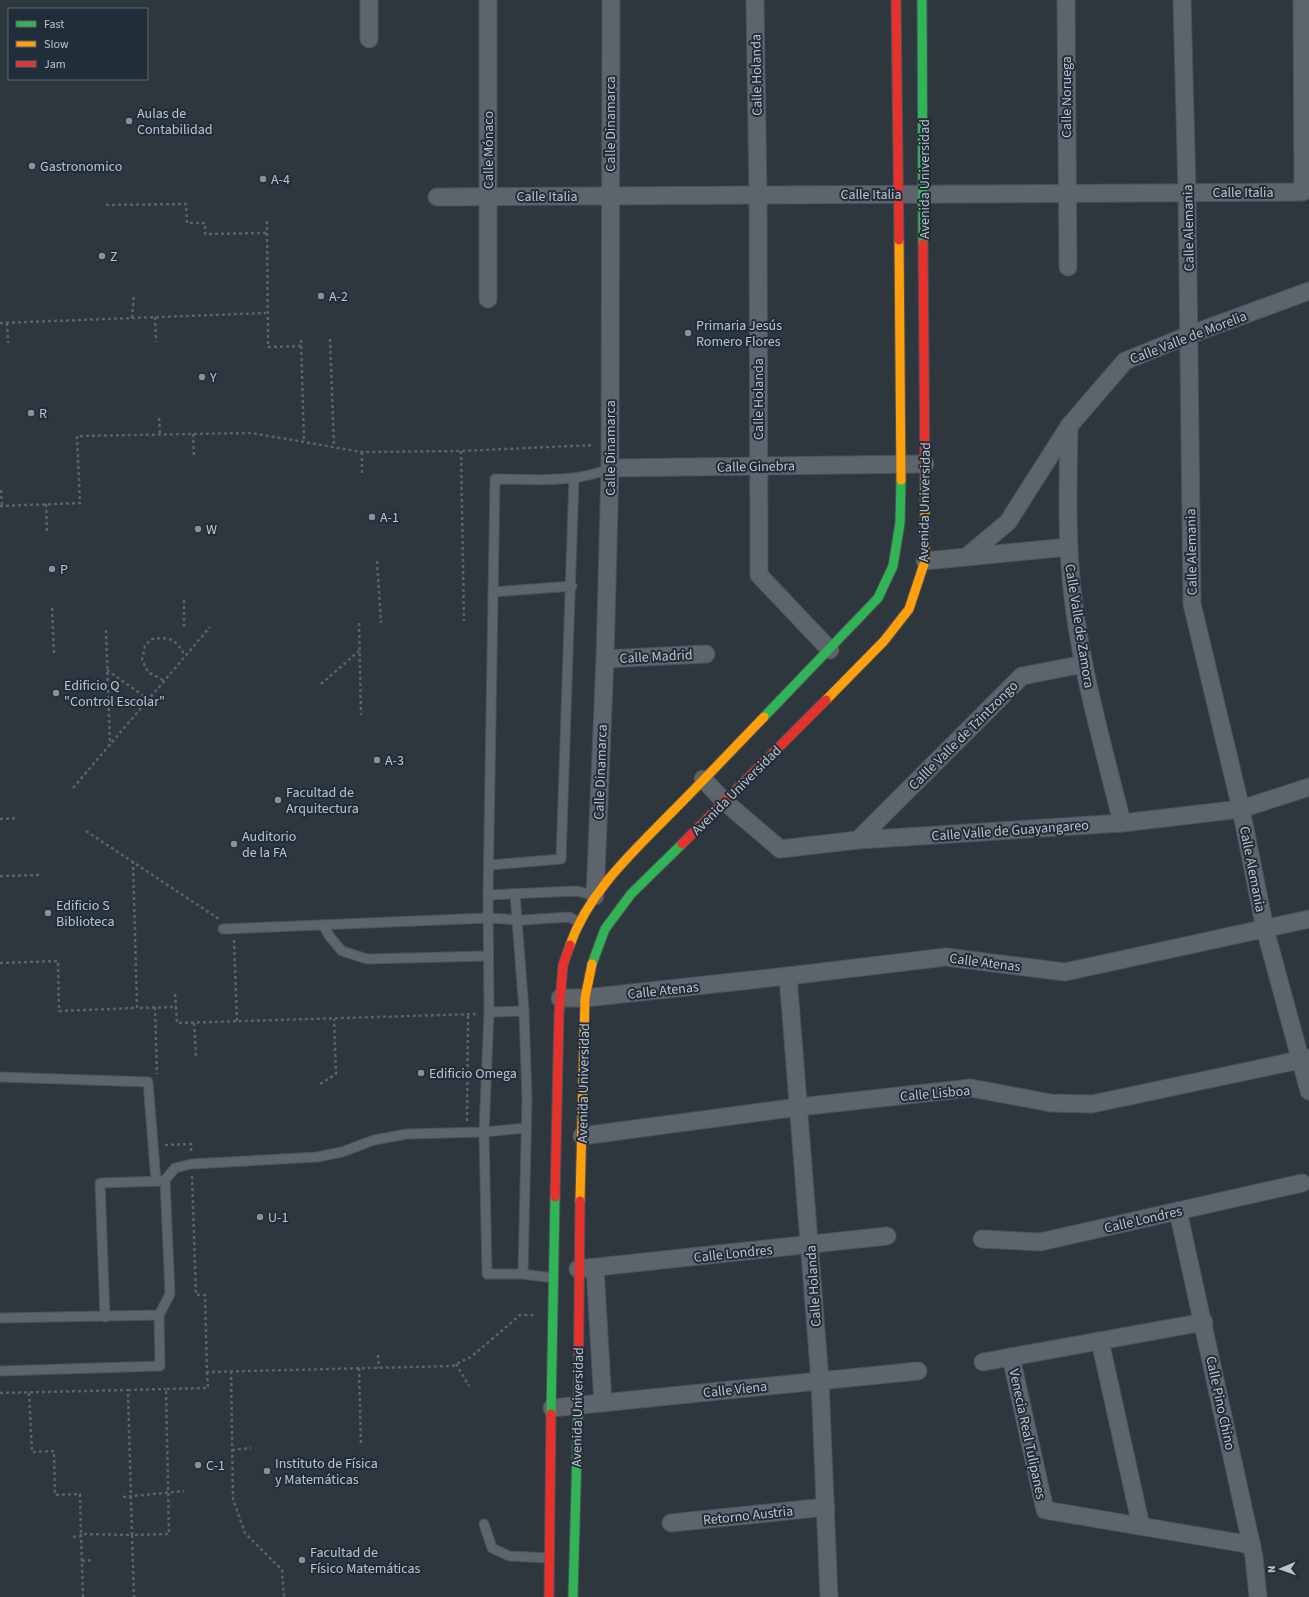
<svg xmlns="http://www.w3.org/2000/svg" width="1309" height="1597" font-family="'Source Sans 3',sans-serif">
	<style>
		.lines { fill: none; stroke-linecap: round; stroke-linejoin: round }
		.lane-casing { stroke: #4d5258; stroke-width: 11 }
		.street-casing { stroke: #4d5258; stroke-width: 19 }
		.fast-casing { stroke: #4d5258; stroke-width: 11 }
		.slow-casing { stroke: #4d5258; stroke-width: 11 }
		.jam-casing { stroke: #4d5258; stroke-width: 11 }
		.path { stroke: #5c6367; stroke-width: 2.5; stroke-dasharray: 3 3; stroke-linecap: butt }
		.lane { stroke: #5e646b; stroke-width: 9 }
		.street { stroke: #5e646b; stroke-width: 17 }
		.fast { stroke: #30b455; stroke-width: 9 }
		.slow { stroke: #ff9f0a; stroke-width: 9 }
		.jam { stroke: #e5322d; stroke-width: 9 }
		.poi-dot { fill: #89929b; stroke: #212d39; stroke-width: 1.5 }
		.labels { text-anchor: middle; stroke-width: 4; stroke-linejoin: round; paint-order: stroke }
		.street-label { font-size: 14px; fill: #bac3cd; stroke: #212d39 }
		.poi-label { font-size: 14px; fill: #bac3cd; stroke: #212d39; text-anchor: start }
	</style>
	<rect width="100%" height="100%" fill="#2e363e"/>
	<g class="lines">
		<g class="lane-casing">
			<g id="lane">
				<path d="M493,592L572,586"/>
				<path d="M489,865L561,859L574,478"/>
				<path d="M515,894L524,1011L527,1098L523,1274H487L484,1132L489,1012L488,895L495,479C532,479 576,484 610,468"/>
				<path d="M488,895L577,891L595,896"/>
				<path d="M323,925L330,937L342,951L367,959L488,956"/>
				<path d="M223,929L487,918L523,920L569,917L579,922"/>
				<path d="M489,1012L524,1011"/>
				<path d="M0,1077L148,1082L156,1181"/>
				<path d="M523,1274L553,1278"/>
				<path d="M105,1317L100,1183L162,1181"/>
				<path d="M0,1318L159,1315L170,1294L165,1180L175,1168L191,1164L317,1157L342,1152L374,1140L407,1134L484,1132L526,1128"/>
				<path d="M0,1371L160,1366L159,1315"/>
				<path d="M484,1524L492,1548L509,1556L549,1558"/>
			</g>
		</g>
		<g class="street-casing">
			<g id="street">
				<path d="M755,0L758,195L759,575L830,650"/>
				<path d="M1066,0L1068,267"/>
				<path d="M1182,0L1187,192L1192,604L1241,809L1265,929L1309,1091"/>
				<path d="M369,39V0"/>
				<path d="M437,197L1303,192L1302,0"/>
				<path d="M488,299V0"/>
				<path d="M1069,426C1068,483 1066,541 1073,598C1082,674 1104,749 1122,823"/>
				<path d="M610,468L925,464"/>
				<path d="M966,557L1068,547"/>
				<path d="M925,561L966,557L1008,522L1069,426L1125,361L1189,335L1309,291"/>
				<path d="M605,659L706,654"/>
				<path d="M703,779L725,802L780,849L858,840L1122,823L1241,809L1309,787"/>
				<path d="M858,840L1022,676L1084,664"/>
				<path d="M595,896L605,659L610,468L611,0"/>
				<path d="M788,976L820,1381L829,1597"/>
				<path d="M560,998H585L788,976L946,957L1065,972L1309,919"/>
				<path d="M582,1136L799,1107L971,1088L1051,1103L1092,1104L1309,1058"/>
				<path d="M1178,1211L1254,1557L1258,1597"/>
				<path d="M982,1239L1040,1242L1302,1183"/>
				<path d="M595,1268L603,1403"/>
				<path d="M578,1269L887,1236"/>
				<path d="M1100,1341L1141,1526"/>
				<path d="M1011,1357L1045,1510L1252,1545"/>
				<path d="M983,1362L1204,1322"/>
				<path d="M552,1408L918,1371"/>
				<path d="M671,1523L826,1507"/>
			</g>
		</g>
		<g class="fast-casing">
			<g id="fast">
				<path d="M922,0L923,244"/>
				<path d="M764,717L878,598L893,566L900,523L901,480"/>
				<path d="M592,964L605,929L631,894L682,844"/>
				<path d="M551,1414L555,1197"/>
				<path d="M573,1597L578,1414"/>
			</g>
		</g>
		<g class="slow-casing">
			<g id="slow">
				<path d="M899,240L901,480"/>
				<path d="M826,700L884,641L909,609L925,561V477"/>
				<path d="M570,945C588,893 631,854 669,815C701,783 732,750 764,717"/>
				<path d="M580,1201L585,998L592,964"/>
			</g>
		</g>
		<g class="jam-casing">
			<g id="jam">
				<path d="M896,0L899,240"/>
				<path d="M923,244L925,477"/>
				<path d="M682,844L826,700"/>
				<path d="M555,1197L559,1014L563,965L570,945"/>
				<path d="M578,1414L580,1201"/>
				<path d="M549,1597L551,1414"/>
			</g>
		</g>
		<g class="path">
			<path d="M106,205L186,204L187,223H205V234L267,233"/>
			<path d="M267,221L268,347L302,346"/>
			<path d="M155,317L156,342"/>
			<path d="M132,318L134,294"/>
			<path d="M0,323L266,313"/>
			<path d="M7,323L8,343"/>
			<path d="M330,339L334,447"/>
			<path d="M301,340L304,442"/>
			<path d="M159,418L160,435"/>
			<path d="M193,434L194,457"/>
			<path d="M461,451L464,621"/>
			<path d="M362,452V474"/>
			<path d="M1,490L2,506"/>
			<path d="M46,504L47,531"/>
			<path d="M0,506L80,503L77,436L251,433L362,452L461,451L594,445"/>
			<path d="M377,561L381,623"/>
			<path d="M184,600V628"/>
			<path d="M52,608L54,654"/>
			<path d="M359,623L361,715"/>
			<path d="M106,630L110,745"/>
			<path d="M107,670L148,699"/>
			<path d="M163,680L148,672L142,660L145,646L151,639C171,637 175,638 185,656"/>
			<path d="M321,684L359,651"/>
			<path d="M73,788L210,627"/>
			<path d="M0,819L18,818"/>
			<path d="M86,831L219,919"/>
			<path d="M133,861L137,1008L176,1007L177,1023L477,1014"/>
			<path d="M0,876L40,875"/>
			<path d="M234,940L237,1021"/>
			<path d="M0,963L58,961L59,1011L137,1008"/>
			<path d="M175,994L176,1007"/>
			<path d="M155,1007L157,1074"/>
			<path d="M194,1023L196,1056"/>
			<path d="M320,1084L336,1074L334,1019"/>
			<path d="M467,1121L468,1015"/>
			<path d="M165,1145L191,1144V1153"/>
			<path d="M192,1176L196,1295H205L207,1372L452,1366L471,1357L520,1315H535"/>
			<path d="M378,1355L379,1368"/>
			<path d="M456,1364L469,1386"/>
			<path d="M359,1368L361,1444"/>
			<path d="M231,1371L233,1499L245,1533L282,1570L284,1597"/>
			<path d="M128,1390L166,1389"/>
			<path d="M0,1393L128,1390L132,1535L169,1534L166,1389L208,1388L207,1372"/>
			<path d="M29,1393L32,1452L54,1451L55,1495L80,1494L81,1534"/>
			<path d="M232,1450L251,1448"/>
			<path d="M123,1497L184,1491"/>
			<path d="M73,1537L82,1536"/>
			<path d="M82,1561L94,1560"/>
			<path d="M83,1597L81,1534L132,1535L134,1597"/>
		</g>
		<use href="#lane" class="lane"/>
		<use href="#street" class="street"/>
		<use href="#fast" class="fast"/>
		<use href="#slow" class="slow"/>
		<use href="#jam" class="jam"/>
	</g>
	<g class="poi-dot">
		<circle cx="129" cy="121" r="4"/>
		<circle cx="32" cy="166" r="4"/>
		<circle cx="263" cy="179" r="4"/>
		<circle cx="102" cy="256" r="4"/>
		<circle cx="321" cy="296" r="4"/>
		<circle cx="688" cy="333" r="4"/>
		<circle cx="202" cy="377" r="4"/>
		<circle cx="31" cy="413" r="4"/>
		<circle cx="372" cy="517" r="4"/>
		<circle cx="198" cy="529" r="4"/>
		<circle cx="52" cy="569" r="4"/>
		<circle cx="56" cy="693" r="4"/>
		<circle cx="377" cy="760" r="4"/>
		<circle cx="278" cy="800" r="4"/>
		<circle cx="234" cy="844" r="4"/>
		<circle cx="48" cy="913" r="4"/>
		<circle cx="421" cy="1073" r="4"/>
		<circle cx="260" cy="1217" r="4"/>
		<circle cx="198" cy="1465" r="4"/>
		<circle cx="267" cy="1471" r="4"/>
		<circle cx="302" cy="1560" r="4"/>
	</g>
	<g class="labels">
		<g class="street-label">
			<text transform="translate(756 75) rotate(-91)" y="5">Calle Holanda</text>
			<text transform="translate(1066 97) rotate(-90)" y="5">Calle Noruega</text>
			<text transform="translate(610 124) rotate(-90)" y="5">Calle Dinamarca</text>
			<text transform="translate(488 150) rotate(-90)" y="5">Calle Mónaco</text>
			<text transform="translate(924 179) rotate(-90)" y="5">Avenida Universidad</text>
			<text x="1243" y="197">Calle Italia</text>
			<text x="871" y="199">Calle Italia</text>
			<text x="547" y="201">Calle Italia</text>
			<text transform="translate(1188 228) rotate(-91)" y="5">Calle Alemania</text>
			<text transform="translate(1188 337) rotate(-21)" y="5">Calle Valle de Morelia</text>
			<text transform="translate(758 399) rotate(-90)" y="5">Calle Holanda</text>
			<text transform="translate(610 448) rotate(-90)" y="5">Calle Dinamarca</text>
			<text transform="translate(756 466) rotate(-1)" y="5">Calle Ginebra</text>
			<text transform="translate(924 502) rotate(-89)" y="5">Avenida Universidad</text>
			<text transform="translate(1191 552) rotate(-91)" y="5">Calle Alemania</text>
			<text transform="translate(1080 626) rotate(81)" y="5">Calle Valle de Zamora</text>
			<text transform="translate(656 656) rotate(-3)" y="5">Calle Madrid</text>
			<text transform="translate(963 735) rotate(-45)" y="5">Callle Valle de Tzintzongo</text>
			<text transform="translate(600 772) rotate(-88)" y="5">Calle Dinamarca</text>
			<text transform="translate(736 790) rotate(-45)" y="5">Avenida Universidad</text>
			<text transform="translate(1010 830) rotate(-4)" y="5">Calle Valle de Guayangareo</text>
			<text transform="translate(1253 869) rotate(79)" y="5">Calle Alemania</text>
			<text transform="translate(985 962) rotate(7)" y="5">Calle Atenas</text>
			<text transform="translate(663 990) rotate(-6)" y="5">Calle Atenas</text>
			<text transform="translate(583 1083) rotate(-89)" y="5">Avenida Universidad</text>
			<text transform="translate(935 1093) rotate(-5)" y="5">Calle Lisboa</text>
			<text transform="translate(1143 1219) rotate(-13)" y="5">Calle Londres</text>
			<text transform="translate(733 1253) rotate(-6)" y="5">Calle Londres</text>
			<text transform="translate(813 1286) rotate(-94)" y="5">Calle Holanda</text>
			<text transform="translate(735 1389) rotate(-6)" y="5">Calle Viena</text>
			<text transform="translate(1221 1403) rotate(78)" y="5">Calle Pino Chino</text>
			<text transform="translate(577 1407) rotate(-89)" y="5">Avenida Universidad</text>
			<text transform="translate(1028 1434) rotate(78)" y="5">Venecia Real Tulipanes</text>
			<text transform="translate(748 1515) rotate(-6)" y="5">Retorno Austria</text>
		</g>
		<g class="poi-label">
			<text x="137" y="118">Aulas de<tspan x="137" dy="16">Contabilidad</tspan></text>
			<text x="40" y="171">Gastronomico</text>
			<text x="271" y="184">A-4</text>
			<text x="110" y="261">Z</text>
			<text x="329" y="301">A-2</text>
			<text x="696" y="330">Primaria Jesús<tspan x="696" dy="16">Romero Flores</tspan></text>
			<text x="210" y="382">Y</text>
			<text x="39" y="418">R</text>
			<text x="380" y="522">A-1</text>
			<text x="206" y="534">W</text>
			<text x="60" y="574">P</text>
			<text x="64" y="690">Edificio Q<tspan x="64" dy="16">"Control Escolar"</tspan></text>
			<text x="385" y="765">A-3</text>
			<text x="286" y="797">Facultad de<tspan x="286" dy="16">Arquitectura</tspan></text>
			<text x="242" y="841">Auditorio<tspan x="242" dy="16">de la FA</tspan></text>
			<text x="56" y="910">Edificio S<tspan x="56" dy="16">Biblioteca</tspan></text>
			<text x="429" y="1078">Edificio Omega</text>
			<text x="268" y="1222">U-1</text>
			<text x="275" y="1468">Instituto de Física<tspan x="275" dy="16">y Matemáticas</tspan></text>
			<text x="206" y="1470">C-1</text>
			<text x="310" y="1557">Facultad de<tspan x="310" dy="16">Físico Matemáticas</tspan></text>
		</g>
	</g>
	<rect x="8" y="8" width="140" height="72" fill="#212d39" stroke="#5e6974"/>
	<rect x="16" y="21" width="20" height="6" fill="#30b455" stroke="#5e6974"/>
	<text x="44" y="28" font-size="12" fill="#bac3cd">Fast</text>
	<rect x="16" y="41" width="20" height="6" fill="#ff9f0a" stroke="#5e6974"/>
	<text x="44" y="48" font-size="12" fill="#bac3cd">Slow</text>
	<rect x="16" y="61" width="20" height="6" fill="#e5322d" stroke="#5e6974"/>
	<text x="44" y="68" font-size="12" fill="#bac3cd">Jam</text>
	<g transform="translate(1281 1569) rotate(268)" stroke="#212d39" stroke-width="3" paint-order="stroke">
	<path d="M0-3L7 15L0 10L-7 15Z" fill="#bac3cd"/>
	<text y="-6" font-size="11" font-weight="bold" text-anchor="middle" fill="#bac3cd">N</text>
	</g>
</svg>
